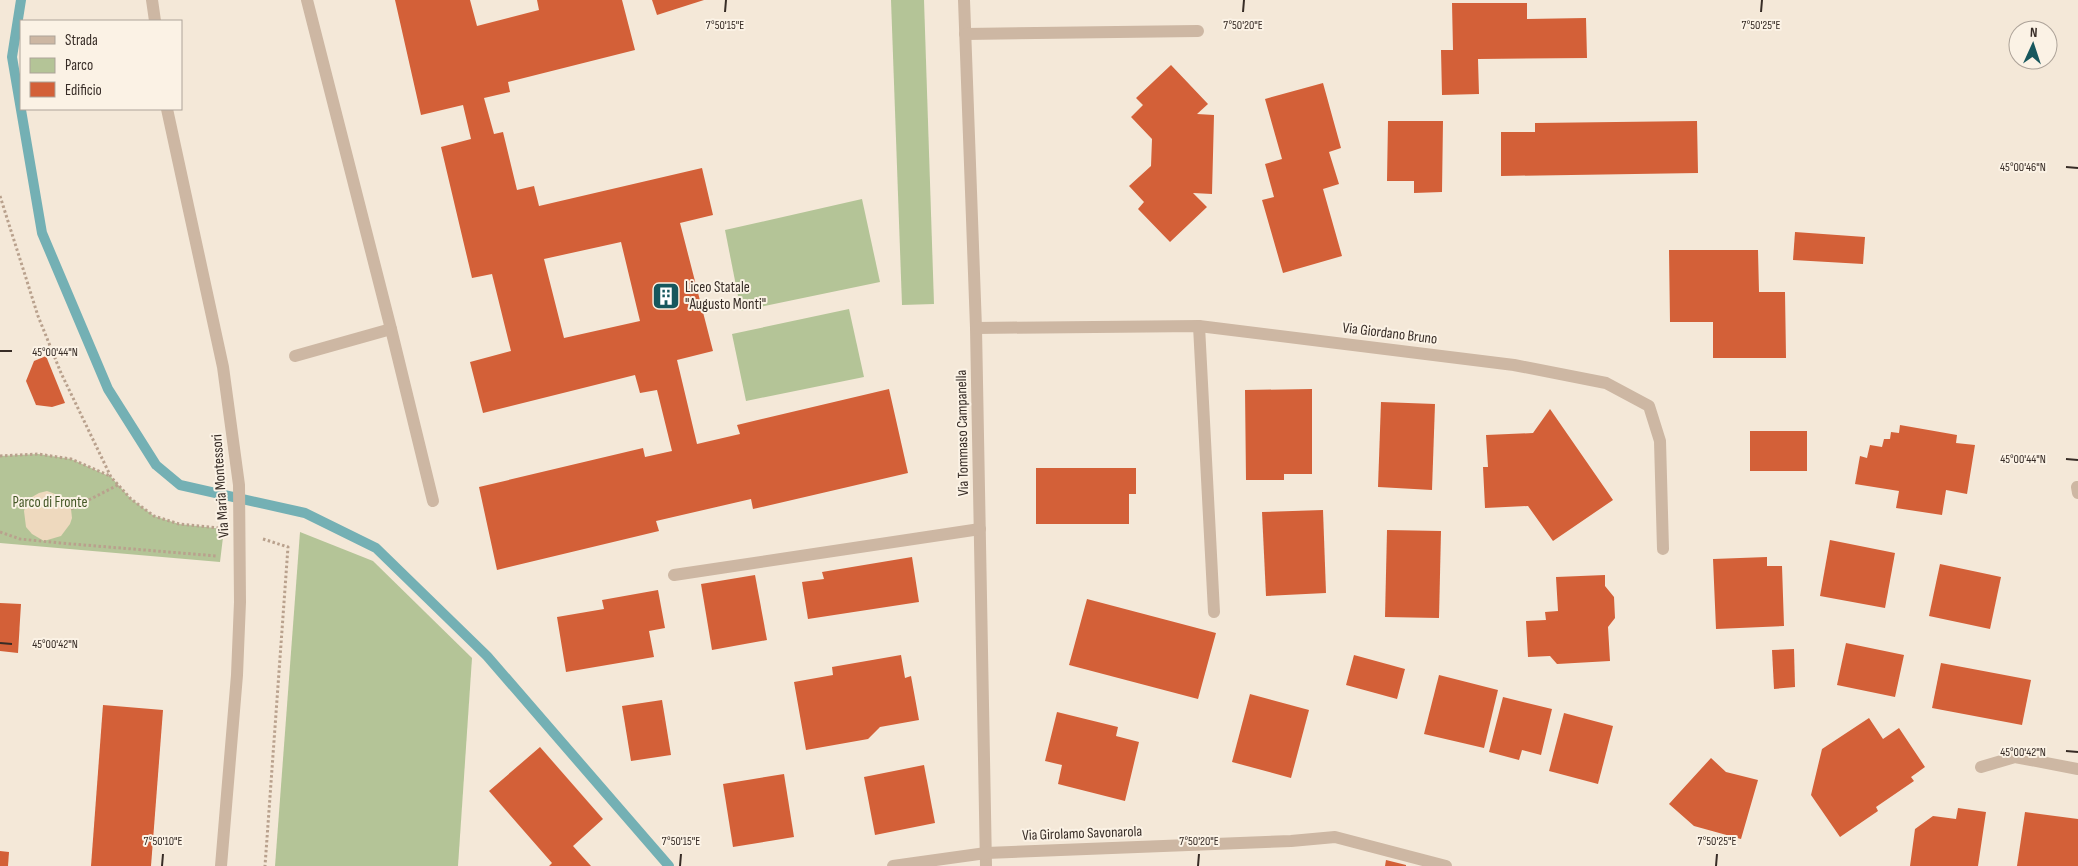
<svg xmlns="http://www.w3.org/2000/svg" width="2078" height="866" font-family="'Sofia Sans Condensed',sans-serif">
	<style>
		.green { fill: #b4c497 }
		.plaza { fill: #eed9be }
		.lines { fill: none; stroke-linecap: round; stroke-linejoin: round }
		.stream { stroke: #74b0b4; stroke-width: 10 }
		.building { fill: #d36038; fill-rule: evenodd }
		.path { stroke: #b9a18d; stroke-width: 3; stroke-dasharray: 2.5 2.5; stroke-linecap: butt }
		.minor { stroke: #cdb7a3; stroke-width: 12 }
		.ticks { fill: none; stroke: #372c26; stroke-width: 2 }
		.labels { text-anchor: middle; stroke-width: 4; stroke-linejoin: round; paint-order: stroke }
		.poi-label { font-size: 15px; fill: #372c26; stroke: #fbf2e5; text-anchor: start }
		.street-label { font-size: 15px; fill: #372c26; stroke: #fbf2e5 }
		.park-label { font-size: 15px; fill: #455827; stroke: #fbf2e5 }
		.ticks-label { font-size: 12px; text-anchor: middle; fill: #372c26; stroke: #fbf2e5; stroke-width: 4; stroke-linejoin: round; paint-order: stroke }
	</style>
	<rect width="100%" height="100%" fill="#f4e8d8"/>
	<g class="green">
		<path d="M891,0H924L934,304L902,305Z"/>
		<path d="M862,199L880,282L741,311L725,230Z"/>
		<path d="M849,309L864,377L746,401L732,334Z"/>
		<path d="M38,454L71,459L111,477L131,499L154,516L179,524L224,529L220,562L0,543V456Z"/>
		<path d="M300,532L373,561L472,658L458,866H275Z"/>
	</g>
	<path class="plaza" d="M47,491L63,497L71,509L72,518L70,524L61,536L44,541L32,534L26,527L24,511L26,504L32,497L39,493Z"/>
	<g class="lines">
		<path class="stream" d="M21,0L12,57L42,233L108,389L156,465L180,485L305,513L376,548L487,656L669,866"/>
	</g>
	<g class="building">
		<path d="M395,0H470L477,26L539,10L537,0H622L635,50L508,82L510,92L484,98L494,134L503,132L517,190L534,186L539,206L702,168L713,215L680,223L713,351L677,360L697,444L740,434L737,425L889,389L908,473L753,509L751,499L656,521L659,531L497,570L479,487L643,448L645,457L672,451L657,390L640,393L635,375L483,413L470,362L511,351L492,274L472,278L441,147L471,139L463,105L421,115ZM621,242L640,321L564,338L544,259Z"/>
		<path d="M652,0H704L657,15Z"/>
		<path d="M1452,3H1527V19L1586,18L1587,58L1478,59L1479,94L1442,95L1441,50H1453Z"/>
		<path d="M1171,65L1208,104L1197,114L1214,115L1212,194L1193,193L1207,207L1170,242L1138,209L1144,202L1129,186L1151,166L1152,139L1131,117L1143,105L1136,98Z"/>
		<path d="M1323,83L1341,148L1329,152L1339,184L1323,189L1342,256L1283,273L1262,200L1274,197L1265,164L1282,159L1265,99Z"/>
		<path d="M1388,121H1443L1442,192L1414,193V181H1387Z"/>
		<path d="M1697,121L1698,173L1501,176V132H1535V123Z"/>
		<path d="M1795,232L1865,237L1863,264L1793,260Z"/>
		<path d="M1669,250H1758L1759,292H1785L1786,358H1713V322H1670Z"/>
		<path d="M46,356L65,403L52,407L36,405L26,381L34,361Z"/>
		<path d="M1312,389V474H1284V480H1246L1245,390Z"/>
		<path d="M1381,402L1435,404L1432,490L1378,487Z"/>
		<path d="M1550,409L1613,500L1553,541L1528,506L1485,508L1483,467H1488L1486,435L1533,433Z"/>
		<path d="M1900,425L1957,435L1956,443L1975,445L1967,494L1946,490L1942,515L1896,508L1899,491L1855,484L1860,456L1867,458L1870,445L1882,447L1884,439H1890L1891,432L1899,433Z"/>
		<rect x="1750" y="431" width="57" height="40"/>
		<path d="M1036,468H1136V494H1129V524H1036Z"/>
		<path d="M1323,510L1326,593L1266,596L1262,512Z"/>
		<path d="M1387,530L1441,531L1439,618L1385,617Z"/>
		<path d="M1830,540L1895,553L1885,608L1820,596Z"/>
		<path d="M912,557L919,602L808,619L802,582L824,579L822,572Z"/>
		<path d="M1767,557V566H1782L1784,626L1716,629L1713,559Z"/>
		<path d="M1940,564L2001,577L1990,629L1929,616Z"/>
		<path d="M755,575L767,640L712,650L701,584Z"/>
		<path d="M1605,575V586L1614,597L1615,618L1608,627L1610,661L1557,664L1550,656L1528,657L1526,621L1546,620L1545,612L1558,611L1556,577Z"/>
		<path d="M658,590L665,628L649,631L654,657L566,672L557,617L604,609L602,600Z"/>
		<path d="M1087,599L1216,633L1198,699L1069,665Z"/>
		<path d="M0,603L21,604L18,653L0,651Z"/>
		<path d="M1846,643L1904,655L1895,697L1837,685Z"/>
		<path d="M1794,649L1795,687L1774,689L1772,650Z"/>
		<path d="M901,655L905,678L911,676L919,720L880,727L868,739L806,750L794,682L833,675L832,667Z"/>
		<path d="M1354,655L1405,669L1397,699L1346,685Z"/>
		<path d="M1941,663L2031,680L2022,725L1932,708Z"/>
		<path d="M1439,675L1498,690L1484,748L1424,734Z"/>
		<path d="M1250,694L1309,710L1291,778L1232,762Z"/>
		<path d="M1503,697L1552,709L1541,755L1522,750L1519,760L1489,752Z"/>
		<path d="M662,700L671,755L631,761L622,706Z"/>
		<path d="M103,705L163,710L151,866H91Z"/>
		<path d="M1057,712L1118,727L1116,736L1139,742L1125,801L1058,784L1062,765L1045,761Z"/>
		<path d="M1564,713L1613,726L1598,784L1549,771Z"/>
		<path d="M1869,718L1883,739L1899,728L1925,767L1911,777L1914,781L1876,807L1878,811L1840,837L1811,795L1822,749Z"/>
		<path d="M540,747L603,819L573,846L591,866H549L552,863L489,791Z"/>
		<path d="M1711,758L1726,772L1758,780L1741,839L1694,826L1669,804Z"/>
		<path d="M924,765L935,823L875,835L864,777Z"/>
		<path d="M784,774L794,837L733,847L723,784Z"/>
		<path d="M1958,808L1986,812L1978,866H1910L1915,829L1933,816L1956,819Z"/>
		<path d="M2025,812L2078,819V866H2017Z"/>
		<path d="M0,851L9,852L8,866H0Z"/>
		<path d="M1386,860L1406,865V866H1385Z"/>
	</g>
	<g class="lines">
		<g class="path">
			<path d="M0,196L38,316L61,373L111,477L131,499L154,516L179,524L218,528"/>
			<path d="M0,456L38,454L71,459L110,476"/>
			<path d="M71,509L118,485"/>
			<path d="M0,532L20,539L60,543L217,556"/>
			<path d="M263,539L288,547L265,866"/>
		</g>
		<g class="minor">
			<path d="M152,0L155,21"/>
			<path d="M307,0L391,329"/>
			<path d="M964,0L976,328L986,866"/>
			<path d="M965,34L1198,31"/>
			<path d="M167,109L223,367L239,485L240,602L237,675L221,866"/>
			<path d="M1199,326L1214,612"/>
			<path d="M976,328L1199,326L1514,365L1606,383L1649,406L1660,441L1663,549"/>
			<path d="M295,356L391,329L433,501"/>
			<path d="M2077,487L2078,493"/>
			<path d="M674,575L980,529"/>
			<path d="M1981,767L2015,757L2078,769"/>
			<path d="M893,866L986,853L1291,841L1335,837L1446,866"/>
		</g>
	</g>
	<path class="ticks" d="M725,12L726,0M1243,12L1244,0M1761,12L1762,0M2066,167L2078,168M0,351H12M2066,459L2078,460M0,643L12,644M2066,751L2078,752M162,866L163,854M680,866L681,854M1198,866L1199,854M1716,866L1717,854"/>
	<defs>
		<g id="building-square" transform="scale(1.4375)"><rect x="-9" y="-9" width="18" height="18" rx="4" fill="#17575d" stroke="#fbf2e5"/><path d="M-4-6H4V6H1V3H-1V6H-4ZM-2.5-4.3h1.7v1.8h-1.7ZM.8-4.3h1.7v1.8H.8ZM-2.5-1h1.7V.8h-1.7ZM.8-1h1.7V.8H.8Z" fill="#fff"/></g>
	</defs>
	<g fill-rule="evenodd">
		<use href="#building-square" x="666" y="296"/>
	</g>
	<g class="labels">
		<g class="poi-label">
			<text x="685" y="292">Liceo Statale<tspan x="685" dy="17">"Augusto Monti"</tspan></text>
		</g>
		<g class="street-label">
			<text transform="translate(1390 333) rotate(7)" y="5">Via Giordano Bruno</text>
			<text transform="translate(962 433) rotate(-91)" y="5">Via Tommaso Campanella</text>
			<text transform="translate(220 486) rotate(-94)" y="5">Via Maria Montessori</text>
			<text transform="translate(1082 833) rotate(-2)" y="5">Via Girolamo Savonarola</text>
		</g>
		<g class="park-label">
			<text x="50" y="507">Parco di Fronte</text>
		</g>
	</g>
	<g class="ticks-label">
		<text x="725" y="29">7°50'15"E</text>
		<text x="1243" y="29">7°50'20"E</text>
		<text x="1761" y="29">7°50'25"E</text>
		<text x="2023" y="171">45°00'46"N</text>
		<text x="55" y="356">45°00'44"N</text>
		<text x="2023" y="463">45°00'44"N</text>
		<text x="55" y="648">45°00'42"N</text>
		<text x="2023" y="756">45°00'42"N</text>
		<text x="163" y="845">7°50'10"E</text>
		<text x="681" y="845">7°50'15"E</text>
		<text x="1199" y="845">7°50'20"E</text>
		<text x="1717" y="845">7°50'25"E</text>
	</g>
	<rect x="20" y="20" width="162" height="90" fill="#fbf2e5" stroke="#ada399"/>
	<rect x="30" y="36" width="25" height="8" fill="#cdb7a3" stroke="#ada399"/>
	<text x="65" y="45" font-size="15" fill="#372c26">Strada</text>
	<rect x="30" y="58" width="25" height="15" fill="#b4c497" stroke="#ada399"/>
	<text x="65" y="70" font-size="15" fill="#372c26">Parco</text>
	<rect x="30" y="82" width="25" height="15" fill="#d36038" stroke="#ada399"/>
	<text x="65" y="95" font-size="15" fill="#372c26">Edificio</text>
	<g transform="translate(2033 45) rotate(3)"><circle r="24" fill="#fbf2e5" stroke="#ada399"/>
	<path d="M0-4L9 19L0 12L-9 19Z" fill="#17575d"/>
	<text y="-8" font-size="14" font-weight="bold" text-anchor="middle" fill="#372c26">N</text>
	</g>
</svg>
